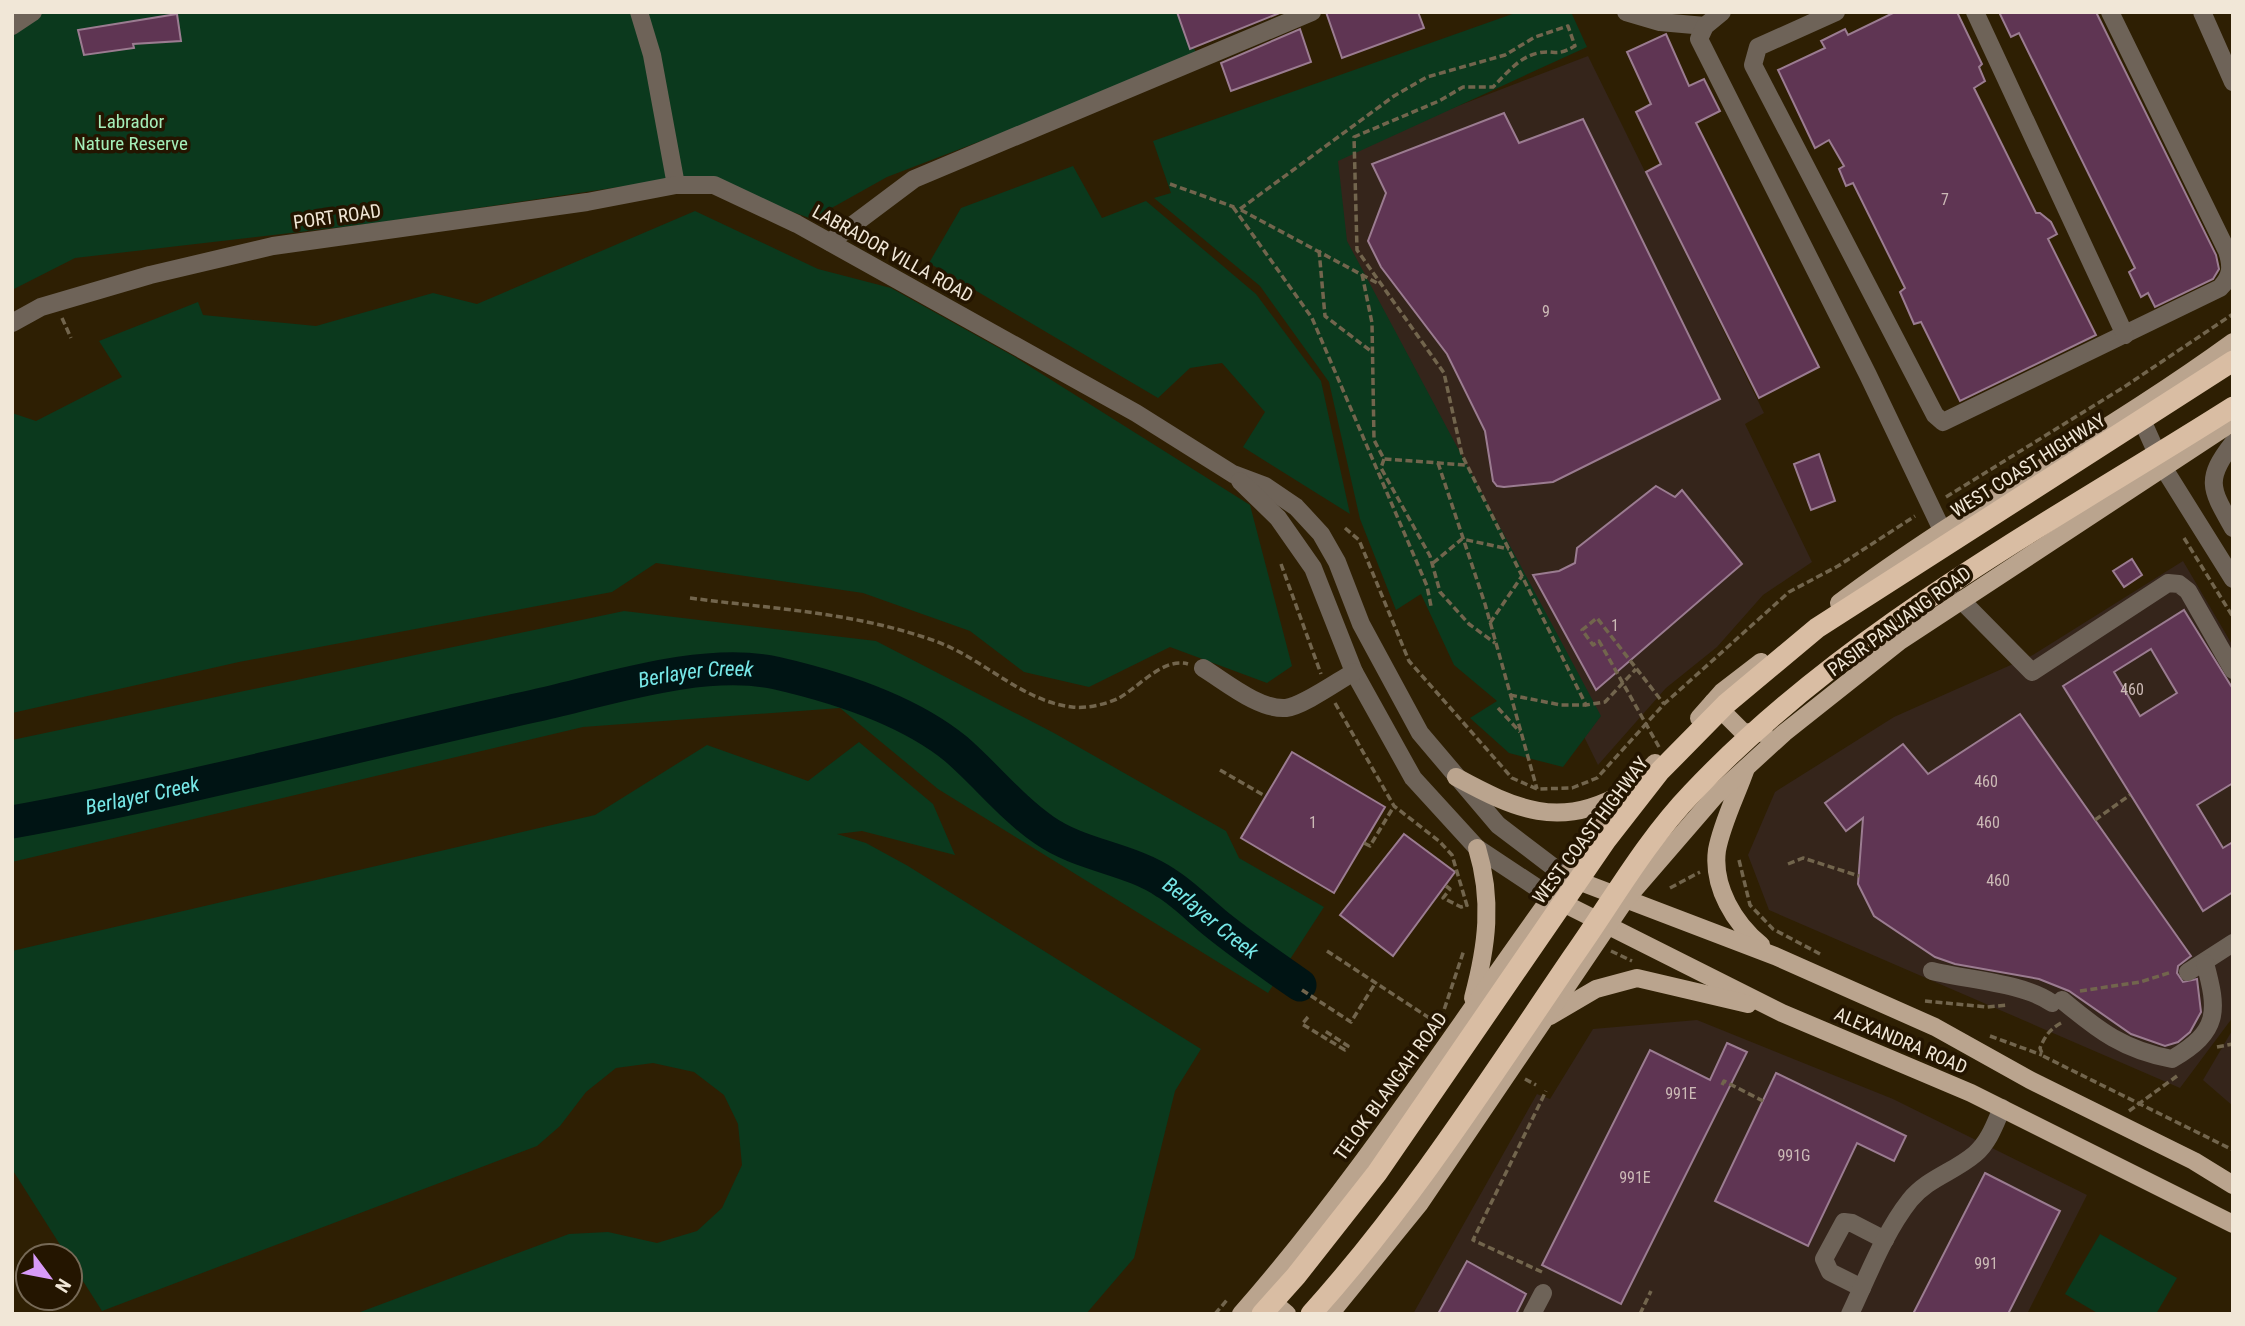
<svg xmlns="http://www.w3.org/2000/svg" width="2245" height="1326" font-family="'Roboto Condensed',sans-serif">
	<style>
		.commercial { fill: #35251b }
		.green { fill: #0b391d }
		.lines { fill: none; stroke-linecap: round; stroke-linejoin: round }
		.river { stroke: #001414; stroke-width: 33 }
		.building { fill: #5f3553; stroke: #9b7c91; stroke-width: 2; fill-rule: evenodd }
		.path { stroke: #72654d; stroke-width: 3.5; stroke-dasharray: 7 3.5; stroke-linecap: butt }
		.minor { stroke: #6e6358; stroke-width: 18 }
		.major { stroke: #baa48e; stroke-width: 18 }
		.highway { stroke: #d9bda3; stroke-width: 21 }
		.labels { text-anchor: middle; stroke-width: 7; stroke-linejoin: round; paint-order: stroke }
		.number-label { font-size: 16px; fill: #ccbab6 }
		.park-label { font-size: 19px; fill: #a4eeb8; stroke: #241500 }
		.street-label { font-size: 19px; fill: #f1e7d7; stroke: #241500 }
		.water-label { font-size: 21px; font-style: italic; fill: #77e8e8; stroke: #241500 }
	</style>
	<rect width="100%" height="100%" fill="#2e1f03"/>
	<g class="commercial">
		<path d="M1588,56L1764,413L1745,424L1812,562L1763,595L1717,647L1666,688L1598,765L1302,166Z"/>
		<path d="M2183,561L2233,646V1017L2180,1088L1769,910L1748,855L1775,792L1894,717L2031,656Z"/>
		<path d="M1697,1020L1893,1099L2087,1195L2027,1314H1413L1537,1094L1550,1099L1593,1029Z"/>
		<path d="M2233,1029V1106L2203,1080Z"/>
	</g>
	<g class="green">
		<path d="M12,12H1180L1198,58L887,177L812,219L693,176L376,223L75,258L12,290Z"/>
		<path d="M1518,12H1571L1587,47L1338,161L1347,241L1601,716L1563,767L1509,753L1470,718L1497,701L1454,665L1421,594L1396,610L1360,519L1329,382L1260,286L1154,198L1171,193L1153,141Z"/>
		<path d="M1073,166L1102,218L1146,201L1256,294L1321,381L1350,514L1243,447L1265,412L1222,363L1190,368L1158,398L929,263L961,208Z"/>
		<path d="M695,211L818,269L891,288L1015,357L1250,505L1292,666L1267,683L1170,647L1089,687L1024,672L970,631L863,593L656,563L612,592L239,662L12,713V413L36,421L122,377L99,341L198,302L203,315L316,326L433,293L477,304Z"/>
		<path d="M624,611L876,641L1054,733L1226,831L1239,858L1324,907L1268,993L938,789L840,708L583,727L12,862V740Z"/>
		<path d="M859,742L933,804L955,855L862,831L837,834L866,843L908,866L1201,1049L1175,1091L1134,1258L1086,1314H355L569,1234L608,1232L657,1243L697,1231L722,1208L742,1165L738,1124L724,1095L694,1072L653,1063L616,1068L586,1092L560,1126L537,1146L102,1311L12,1169V951L595,815L707,745L808,781Z"/>
		<path d="M2100,1234L2177,1278L2156,1314H2099L2065,1294Z"/>
	</g>
	<g class="lines">
		<path class="river" id="s1" d="M12,822C188,790 360,744 534,706C606,690 703,657 776,673C837,687 907,709 956,749C986,775 1012,808 1044,830C1081,856 1129,858 1166,883C1184,894 1199,910 1215,923C1242,945 1271,965 1300,985"/>
	</g>
	<g class="building">
		<path d="M1177,12H1282L1190,49Z"/>
		<path d="M1326,12H1418L1424,28L1342,58Z"/>
		<path d="M1895,12H1957L1982,64L1979,67L1985,81L1974,88L2036,213H2040L2051,222L2057,234L2048,239L2096,335L1960,401L1921,322L1914,324L1900,292L1905,288L1853,183L1846,186L1839,169L1844,166L1829,140L1815,148L1778,70L1825,48L1821,41L1845,29L1848,35Z"/>
		<path d="M1999,12H2096L2216,255L2219,269L2213,279L2155,307L2148,293L2141,297L2129,272L2135,268L2019,33L2011,37Z"/>
		<path d="M177,14L181,41L133,44L134,48L84,55L78,30Z"/>
		<path d="M1300,29L1311,62L1231,91L1221,63Z"/>
		<path d="M1666,34L1689,86L1704,79L1720,111L1696,123L1819,367L1759,398L1646,172L1661,164L1636,112L1651,104L1627,52Z"/>
		<path d="M1504,113L1519,143L1583,119L1720,399L1553,482L1504,487L1497,486L1493,481L1485,431L1447,354L1381,267L1368,241L1386,193L1372,164Z"/>
		<path d="M1819,454L1835,501L1811,510L1794,464Z"/>
		<path d="M1656,486L1675,497L1682,490L1742,564L1596,690L1533,575L1559,571L1575,563L1577,548Z"/>
		<path d="M2132,559L2142,575L2124,587L2113,571Z"/>
		<path d="M2184,610L2233,689V783L2197,805L2223,848L2233,842V892L2203,911L2063,686ZM2151,649L2177,693L2140,716L2114,672Z"/>
		<path d="M2020,714L2191,956L2178,966L2177,973L2183,982L2197,979L2201,1012L2190,1032L2178,1042L2165,1046L2131,1034L2069,991L2039,979L1955,964L1935,957L1874,916L1858,884L1863,818L1846,831L1825,803L1903,744L1928,774Z"/>
		<path d="M1292,752L1385,807L1334,893L1241,838Z"/>
		<path d="M1404,834L1455,872L1393,956L1340,915Z"/>
		<path d="M1727,1043L1747,1052L1621,1304L1542,1265L1650,1050L1710,1080Z"/>
		<path d="M1776,1073L1906,1136L1894,1161L1857,1143L1808,1246L1715,1201Z"/>
		<path d="M1985,1173L2060,1211L2008,1314H1913Z"/>
		<path d="M1467,1261L1526,1294L1516,1314H1438Z"/>
	</g>
	<g class="lines">
		<g class="path">
			<path d="M1170,184L1234,207"/>
			<path d="M1233,207L1312,318L1427,586L1431,606"/>
			<path d="M1240,209L1394,96L1427,77L1505,55L1535,37L1568,26L1575,46C1554,58 1556,49 1538,53C1519,57 1506,74 1493,87H1463L1439,101L1354,137L1357,250L1444,373L1462,455L1586,705L1605,702L1636,669"/>
			<path d="M1241,210L1379,284"/>
			<path d="M1319,250L1325,316L1372,352"/>
			<path d="M1362,274L1372,323L1374,440L1384,459L1466,465"/>
			<path d="M62,318L71,338"/>
			<path d="M1384,459L1381,468L1430,556L1440,592L1469,624L1495,643"/>
			<path d="M1438,463L1485,604L1537,789"/>
			<path d="M1946,497L2124,387L2233,314"/>
			<path d="M1345,528L1359,540L1409,661L1512,778L1537,789L1572,788L1597,778L1664,704L1789,592L1838,566L1915,516"/>
			<path d="M2184,538L2233,617"/>
			<path d="M1433,563L1462,539L1509,549"/>
			<path d="M1281,564L1321,674"/>
			<path d="M690,598C772,609 855,612 935,641C983,658 1021,701 1072,707C1086,709 1107,704 1119,698C1139,687 1163,657 1188,664"/>
			<path d="M1490,623L1522,576"/>
			<path d="M1510,695L1561,705H1586"/>
			<path d="M1335,703L1394,806L1439,841L1452,855L1468,909"/>
			<path d="M1498,708L1520,732"/>
			<path d="M1659,747L1599,641L1593,645L1582,630L1597,618L1664,704"/>
			<path d="M1220,770L1265,796"/>
			<path d="M2095,820L2130,795"/>
			<path d="M1364,843L1370,846L1394,806"/>
			<path d="M1739,860L1750,905L1773,929L1820,954"/>
			<path d="M1788,864L1803,858L1859,876"/>
			<path d="M1446,886L1450,889L1443,898L1461,907L1468,905"/>
			<path d="M1670,888L1700,872"/>
			<path d="M1327,951L1440,1025"/>
			<path d="M1611,951L1632,961"/>
			<path d="M1302,990L1351,1022L1376,982"/>
			<path d="M2080,991L2140,982L2172,972"/>
			<path d="M1925,1001L1987,1007L2008,1005"/>
			<path d="M1308,1017L1302,1024L1345,1050L1348,1046L1325,1031"/>
			<path d="M1441,1019L1464,950"/>
			<path d="M2061,1023C2050,1029 2045,1036 2040,1048L2043,1056L2233,1150"/>
			<path d="M1990,1036L2042,1055"/>
			<path d="M2217,1047L2233,1044"/>
			<path d="M1525,1079L1536,1085"/>
			<path d="M1722,1085L1724,1081L1763,1101"/>
			<path d="M2129,1111L2177,1076"/>
			<path d="M1542,1272L1473,1240L1546,1091"/>
			<path d="M1215,1314L1227,1300"/>
			<path d="M1640,1314L1651,1291"/>
		</g>
		<g class="minor">
			<path d="M639,12L652,55L676,185"/>
			<path d="M1626,12L1660,22L1705,26"/>
			<path d="M1722,12L1705,26L1699,39L1868,375L1942,530"/>
			<path d="M1836,12L1758,47L1753,65L1935,415L1943,422L2220,288C2232,276 2232,266 2227,251L2110,12"/>
			<path d="M1975,12L2125,335"/>
			<path d="M2202,12L2233,82"/>
			<path d="M12,26L33,12"/>
			<path d="M830,242L914,179L1312,12"/>
			<path d="M12,323L41,307L150,275L273,246L587,202L676,185H714L797,224L1136,413L1233,474L1265,486L1296,507L1321,534L1337,562L1361,624L1420,733L1498,825L1565,876"/>
			<path d="M2137,409L2163,467L2233,579"/>
			<path d="M2233,443C2204,480 2211,489 2233,528"/>
			<path d="M1240,481L1278,518L1313,568L1354,672L1413,778L1477,848L1551,897"/>
			<path d="M1961,600L2032,672L2168,583L2179,584L2188,591L2233,670"/>
			<path d="M1203,668C1226,682 1259,710 1286,708C1303,706 1338,681 1354,672"/>
			<path d="M1932,971C1968,980 2024,983 2052,1003"/>
			<path d="M2188,972L2233,943"/>
			<path d="M2062,1000C2099,1031 2124,1050 2172,1059C2220,1031 2218,1011 2205,963"/>
			<path d="M1862,1288L1830,1272L1824,1259L1844,1222L1852,1223L1885,1240"/>
			<path d="M1532,1314L1543,1293"/>
			<path d="M1850,1314C1868,1276 1884,1233 1910,1200C1928,1178 1954,1172 1975,1154C1989,1142 1995,1124 2002,1108"/>
		</g>
		<g class="major">
			<path d="M1839,603C1965,508 2105,435 2233,342"/>
			<path d="M1713,702L1743,732L1764,733"/>
			<path d="M1699,718L1722,692L1761,662"/>
			<path d="M1746,768C1737,794 1722,823 1717,850C1712,887 1735,924 1761,945"/>
			<path d="M1456,777C1515,809 1560,830 1623,793"/>
			<path d="M1568,877L1775,956L1935,1027L2030,1080L2194,1161L2233,1185"/>
			<path d="M1551,897L1782,1013L1971,1093L2233,1224"/>
			<path d="M1473,998C1487,946 1493,900 1477,848"/>
			<path d="M1550,1016L1596,989L1637,978L1748,1004"/>
			<path d="M1263,1294L1287,1314"/>
			<path d="M1241,1314C1355,1184 1450,1037 1551,897C1584,851 1616,804 1655,763"/>
			<path d="M1330,1314L1420,1203L1626,899L1715,796L1784,733L1900,641L2233,422"/>
		</g>
		<g class="highway">
			<path d="M1262,1314L1296,1276L1377,1173L1606,840L1659,772L1726,704L1817,628L2233,361"/>
			<path d="M1311,1314C1410,1204 1489,1080 1572,958C1611,903 1645,842 1692,793C1845,631 2047,525 2233,407"/>
		</g>
	</g>
	<g class="labels">
		<g class="number-label">
			<text x="1945" y="205">7</text>
			<text x="1546" y="317">9</text>
			<text x="1615" y="631">1</text>
			<text x="2132" y="695">460</text>
			<text x="1986" y="787">460</text>
			<text x="1313" y="828">1</text>
			<text x="1988" y="828">460</text>
			<text x="1998" y="886">460</text>
			<text x="1681" y="1099">991E</text>
			<text x="1794" y="1161">991G</text>
			<text x="1635" y="1183">991E</text>
			<text x="1986" y="1269">991</text>
		</g>
		<g class="park-label">
			<text x="131" y="128">Labrador<tspan x="131" dy="22">Nature Reserve</tspan></text>
		</g>
		<g class="street-label">
			<text transform="translate(337 216) rotate(-8)" y="7">PORT ROAD</text>
			<text transform="translate(893 253) rotate(29)" y="7">LABRADOR VILLA ROAD</text>
			<text transform="translate(2028 465) rotate(-32)" y="7">WEST COAST HIGHWAY</text>
			<text transform="translate(1899 621) rotate(-36)" y="7">PASIR PANJANG ROAD</text>
			<text transform="translate(1590 830) rotate(-53)" y="7">WEST COAST HIGHWAY</text>
			<text transform="translate(1901 1040) rotate(23)" y="7">ALEXANDRA ROAD</text>
			<text transform="translate(1390 1086) rotate(-54)" y="7">TELOK BLANGAH ROAD</text>
		</g>
		<g class="water-label">
			<text dy="7" stroke="none"><textPath href="#s1" startOffset="700">Berlayer Creek</textPath></text>
			<text dy="7" stroke="none"><textPath href="#s1" startOffset="133">Berlayer Creek</textPath></text>
			<text dy="7" stroke="none"><textPath href="#s1" startOffset="1288">Berlayer Creek</textPath></text>
		</g>
	</g>
	<rect width="2245" height="1326" fill="none" stroke="#f1e7d7" stroke-width="28"/>
	<g transform="translate(49 1277) rotate(122)"><circle r="33" fill="#241500" stroke="#766956" stroke-width="2"/>
	<path d="M0-5L12 26L0 18L-12 26Z" fill="#d89af8"/>
	<text y="-10" font-size="19" font-weight="bold" text-anchor="middle" fill="#f1e7d7">N</text>
	</g>
</svg>
